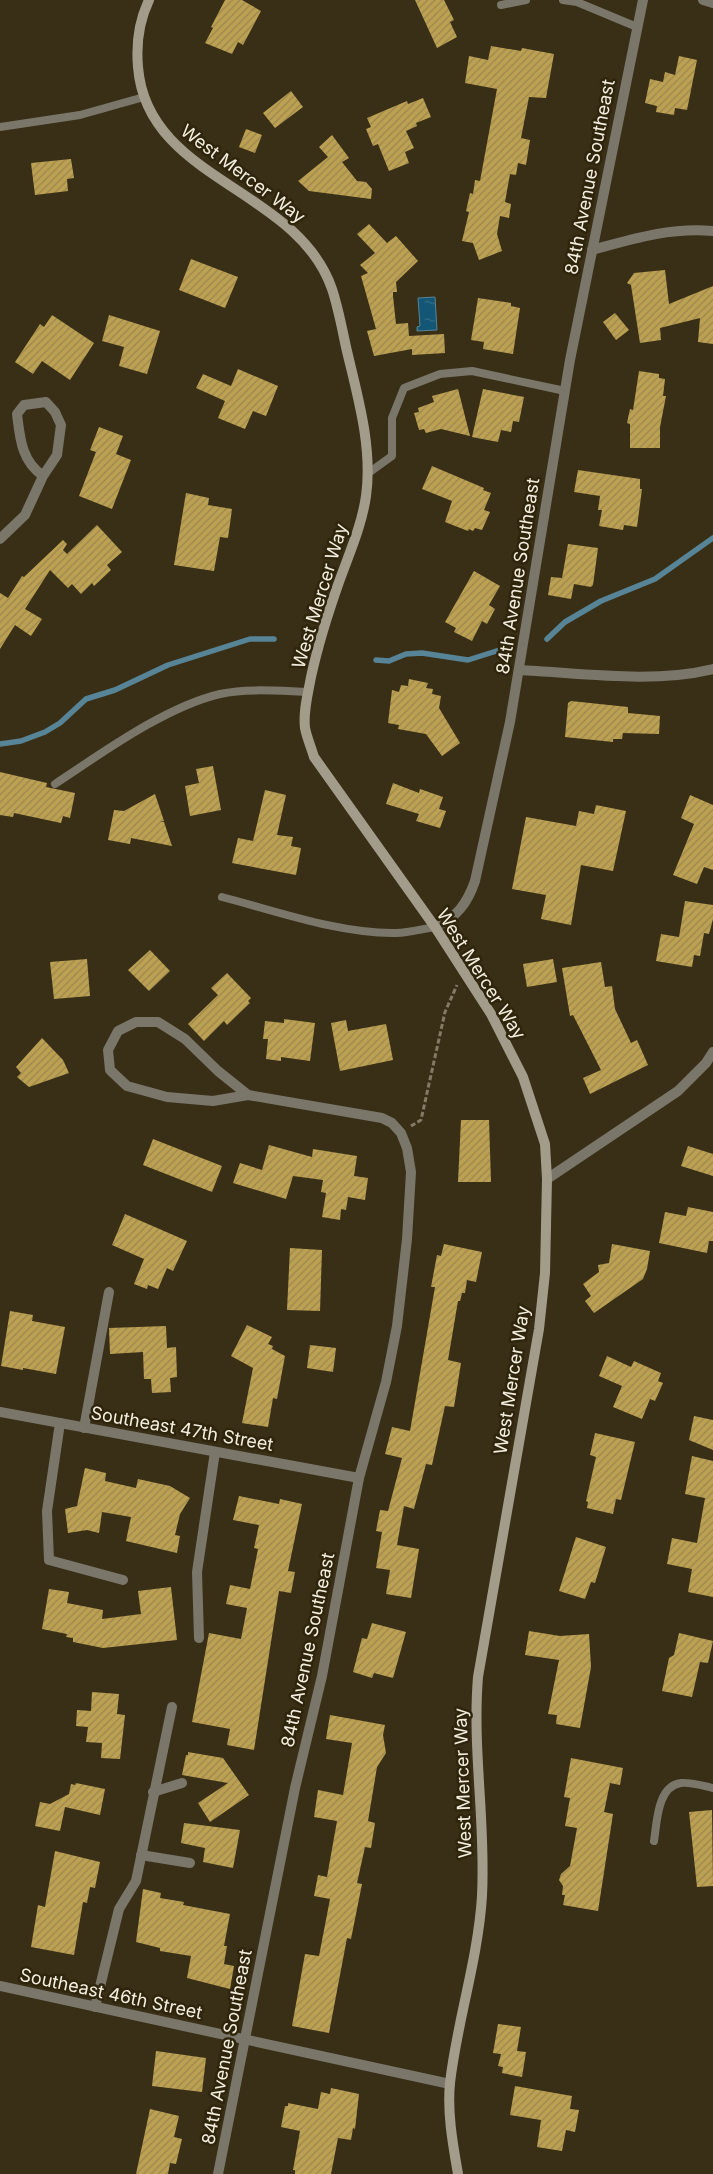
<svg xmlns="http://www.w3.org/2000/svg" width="713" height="2174" font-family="Inter,sans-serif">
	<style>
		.water { fill: url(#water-ripples); stroke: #578496 }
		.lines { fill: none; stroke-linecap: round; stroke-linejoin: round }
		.stream { stroke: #578496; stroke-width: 5.5 }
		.building { fill: url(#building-hatch) }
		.path { stroke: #837b66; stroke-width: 3; stroke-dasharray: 5 2.5; stroke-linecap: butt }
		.lane { stroke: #7a766a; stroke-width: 8 }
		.street { stroke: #7a766a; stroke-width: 10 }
		.secondary { stroke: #a49c8a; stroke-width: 10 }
		.labels { text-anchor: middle; stroke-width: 5; stroke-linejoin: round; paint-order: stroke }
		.street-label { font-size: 18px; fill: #f4eedf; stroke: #2f250d }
	</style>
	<defs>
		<pattern id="water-ripples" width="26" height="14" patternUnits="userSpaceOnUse" patternTransform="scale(1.25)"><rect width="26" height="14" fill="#145676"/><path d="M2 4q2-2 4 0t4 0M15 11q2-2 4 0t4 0" fill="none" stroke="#376f89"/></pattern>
		<pattern id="building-hatch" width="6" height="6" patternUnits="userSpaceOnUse" patternTransform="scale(1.25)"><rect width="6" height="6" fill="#bda153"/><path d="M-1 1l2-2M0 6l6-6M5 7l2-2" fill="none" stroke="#9a864e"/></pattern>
	</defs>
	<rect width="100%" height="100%" fill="#392f17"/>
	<path class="water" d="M435,297L437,330L417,331V327L420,326L418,298Z"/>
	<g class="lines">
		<g class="stream">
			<path d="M547,639L565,622L601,601L655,579L713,538"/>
			<path d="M376,660L389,661L406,654L422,653L468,660L506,648"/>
			<path d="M0,744L21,741L45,732L60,723L86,699L115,690L168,665L250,639H274"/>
		</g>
	</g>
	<g class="building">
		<path d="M225,0H242L261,11L243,45L238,42L232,54L205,43L213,28L211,27Z"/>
		<path d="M415,0H444L454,20L450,22L457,37L437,48Z"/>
		<path d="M491,46L521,51L522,48L554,54L546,98L529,97L521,138L530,140L526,165L518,163L516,175L510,174L505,202L511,204L509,218L500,216L497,234L502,251L479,260L473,243L462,241L469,212L466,211L470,193L473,194L475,180L480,181L497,89L465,83L469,56L488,60Z"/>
		<path d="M679,56L697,60L687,110L675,108L674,115L656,112L657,106L645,103L650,79L663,82L665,72L675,75Z"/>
		<path d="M291,91L303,107L275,128L263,113Z"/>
		<path d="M423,98L431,117L416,123L417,126L406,131L414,148L405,152L409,163L389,171L378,144L373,146L366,129L371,127L367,118L407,101L408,104Z"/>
		<path d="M246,129L262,135L255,153L239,147Z"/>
		<path d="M332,135L349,158L342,162L357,181L366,182L372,189L371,199L309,191L298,181L328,157L319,147Z"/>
		<path d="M71,159L74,178L67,179L68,191L35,195L31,163Z"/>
		<path d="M369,224L387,243L396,236L418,261L396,282L397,292H393V296L396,324L408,323L409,336L444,334L445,353L412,355V349L374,356L367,331L376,329L361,276L368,273L360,265L375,253L357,234Z"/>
		<path d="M191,259L238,277L225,308L179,290Z"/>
		<path d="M665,270L669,304L713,286V344L698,342L700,318L660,328L661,340L640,343L631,285L627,283L634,273Z"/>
		<path d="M478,298L511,303V306L520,308L513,354L483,349L484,342L471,340Z"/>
		<path d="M615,313L629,330L616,340L603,322Z"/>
		<path d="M52,315L94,343L70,380L42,361L33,374L15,362L40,324L44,327Z"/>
		<path d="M109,315L160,331L147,374L119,366L124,347L102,341Z"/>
		<path d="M238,369L278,386L266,416L253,411L245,429L218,418L225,401L196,388L203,374L231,386Z"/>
		<path d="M639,371L659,374V378L665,379L663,396H666L660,427V448H630V424L627,423L630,409L633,410Z"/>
		<path d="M458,389L470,436L441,429L426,433L424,429L419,430L414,413L419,412L418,408L434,402L432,396Z"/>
		<path d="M483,389L524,397L519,422L513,421L511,432L501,430L498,442L472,437Z"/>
		<path d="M99,427L123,436L116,454L131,460L112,509L79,496L96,452L90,450Z"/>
		<path d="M432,466L484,488L483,490L491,493L484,510L490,512L482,530L475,528L473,531L469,529L468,531L445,522L452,501L422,489Z"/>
		<path d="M578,470L640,479V489H642L637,527L624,525L623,530L599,526L602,510H598L600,496L574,492Z"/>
		<path d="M186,493L209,498L208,505L232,509L228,538L220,537L214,571L174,565Z"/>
		<path d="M97,525L122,552L107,565L111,570L94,586L92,583L81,594L72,584L68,588L50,570L25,609L42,619L31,636L15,625L0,649V593L8,598L22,576L24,577L63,540L67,544L63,550L67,554Z"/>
		<path d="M568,544L598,548L593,585L591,587L574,584L571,599L548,595L551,577L562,578Z"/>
		<path d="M474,571L500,586L489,605L495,609L487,624L482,621L472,641L454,632L456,628L445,622Z"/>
		<path d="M409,679L428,683L426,688L433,689L432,694L441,696L439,708L460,743L442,756L426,734L398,729L399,725L388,723L392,690L399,692L401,685L408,686Z"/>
		<path d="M571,701L628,707V713L660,716L659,734L623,733L622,739H613V742L565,737L568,703Z"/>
		<path d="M213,766L221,810L190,816L185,786L199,783L196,769Z"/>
		<path d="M0,772L47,783L46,787L75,793L70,818L63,816L61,823L14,813L13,817L0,815Z"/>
		<path d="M393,783L419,793L420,789L443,797L439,809L446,811L440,828L416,821L419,814L386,804Z"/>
		<path d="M265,790L286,795L277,835L293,837L291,846L301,848L296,875L232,863L238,838L253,841Z"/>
		<path d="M155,794L164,821L160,822H164L172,846L131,838L130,844L108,840L114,810L124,811Z"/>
		<path d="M690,795L713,805V870L704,867L697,884L673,875L694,824L681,818Z"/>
		<path d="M596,805L626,811L613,871L581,865L571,925L541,919L546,895L512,889L526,817L576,826L579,811L594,814Z"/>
		<path d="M685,901L713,905V919L709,934L704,933L700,956L694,955L692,967L656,961L661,934L679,937Z"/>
		<path d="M150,950L170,971L149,991L128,970Z"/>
		<path d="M87,959L90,996L54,999L50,962Z"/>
		<path d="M553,959L557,982L527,987L523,964Z"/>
		<path d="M601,962L605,987L612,986L615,1009L631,1043L637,1040L648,1065L590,1094L583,1078L601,1070L573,1015L570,1016L562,968Z"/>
		<path d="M227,973L251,998L248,1001L250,1003L227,1025L224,1021L204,1041L188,1024L218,995L211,988Z"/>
		<path d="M284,1019L315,1023L310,1061L281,1057V1061L266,1059L268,1039H263L265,1021L284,1023Z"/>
		<path d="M346,1020L348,1031L386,1024L393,1060L340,1071L331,1023Z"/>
		<path d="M42,1038L63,1060L69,1073L29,1087L17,1077L21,1073L16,1067Z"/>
		<path d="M461,1120H489L491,1182H458Z"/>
		<path d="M153,1139L222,1166L212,1192L143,1165Z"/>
		<path d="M269,1145L312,1157L313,1149L357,1156L354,1176L368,1178L365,1200L348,1197L346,1210L341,1209L340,1220L322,1217L326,1193L321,1192L323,1180L293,1176L286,1199L233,1183L240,1163L262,1170Z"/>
		<path d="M688,1146L713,1154V1176L681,1166Z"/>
		<path d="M688,1207L713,1212V1241H709L707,1253L659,1243L665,1212L686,1216Z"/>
		<path d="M125,1214L187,1241L173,1271L167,1268L158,1289L148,1285L147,1289L134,1284L144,1259L112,1245Z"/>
		<path d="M444,1244L482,1252L476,1282L467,1280L465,1293H462L460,1301H458L448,1360L461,1363L454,1407L445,1406L432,1465L426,1464L414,1509L404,1506L397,1545L419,1549L411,1598L386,1594L390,1570L376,1568L382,1532L376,1531L380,1510L388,1511L402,1458L385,1454L392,1427L410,1431L435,1287H431L437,1255L441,1256Z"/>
		<path d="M612,1244L650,1251L647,1269L643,1279L594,1313L585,1301L591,1296L583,1284L599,1272L598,1265L609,1263Z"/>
		<path d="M290,1248L322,1250L320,1311L287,1310Z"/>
		<path d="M10,1311L33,1315L32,1321L65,1327L56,1374L23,1368V1370L1,1366Z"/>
		<path d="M247,1325L272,1337L268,1344L273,1346L272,1349L285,1356L277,1399L273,1398L268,1427L242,1423L253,1368L231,1356Z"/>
		<path d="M166,1326L167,1348L176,1347L177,1377L170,1378L171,1392L152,1393L151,1379H144L143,1352L110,1354L109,1328Z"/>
		<path d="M310,1345L336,1348L333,1372L307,1368Z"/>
		<path d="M607,1356L631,1367L634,1361L661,1373L658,1381L663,1383L655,1401L650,1399L642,1419L613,1407L622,1386L599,1376Z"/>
		<path d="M694,1416L713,1420V1450L689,1440Z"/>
		<path d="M595,1433L635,1442L621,1500L616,1499L613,1514L587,1508L588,1502L586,1501L596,1457L590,1455Z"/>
		<path d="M692,1456L713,1461V1597L688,1592L692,1569L667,1564L672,1538L697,1543L705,1498L685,1494Z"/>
		<path d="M85,1468L106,1473L105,1481L136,1488L138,1479L170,1486L190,1498L180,1514L175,1535L180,1536L177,1553L126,1541L131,1517L102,1512L99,1533L87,1530L68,1533L65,1509L77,1506Z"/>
		<path d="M239,1496L279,1504L280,1499L302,1504L288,1571L295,1572L291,1593L279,1591L254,1750L227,1745L230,1729L192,1722L209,1633L241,1639L247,1608L226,1604L230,1585L250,1589L258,1549L254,1548L259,1525L233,1520Z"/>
		<path d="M576,1537L606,1547L595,1583L591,1582L585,1599L559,1591Z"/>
		<path d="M171,1587L177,1640L103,1648L73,1642V1638L66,1637L67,1634L42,1629L49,1589L69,1592L67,1603L103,1610L102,1619L141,1614L138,1591Z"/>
		<path d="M372,1623L406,1632L393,1678L374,1673L372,1678L353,1672L362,1638L367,1639Z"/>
		<path d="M529,1631L560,1636L589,1634L591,1667L580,1728L556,1724L557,1715L548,1714L559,1660L525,1655Z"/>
		<path d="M679,1633L713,1641L708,1663L700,1662L692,1697L662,1691L669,1658L674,1655Z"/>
		<path d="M92,1692L119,1694L117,1714L125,1715L120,1759L101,1758L102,1743L86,1742L88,1727L76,1726L77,1710L91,1711Z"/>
		<path d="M330,1715L385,1725L383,1735L386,1753L377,1767L368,1821L375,1823L371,1848L365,1847L357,1883L362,1884L351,1939L347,1938L329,2033L292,2026L305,1954L319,1956L330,1899L314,1896L318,1875L327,1877L337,1821L314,1817L318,1790L343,1795L352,1743L326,1739Z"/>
		<path d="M188,1752L223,1758L249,1795L210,1822L198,1803L228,1783L182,1775L186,1755H188Z"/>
		<path d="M571,1758L623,1768L620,1785L610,1783L604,1812L613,1814L598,1911L563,1905L565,1895H562L563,1886L559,1880L561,1874L570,1866L577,1828L565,1826L570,1798L564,1797Z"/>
		<path d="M76,1783L105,1789L100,1815L65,1807L60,1831L35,1826L40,1802L50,1804L69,1794L71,1784L75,1785Z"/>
		<path d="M712,1810L713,1886L697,1887L689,1812Z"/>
		<path d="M184,1823L240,1830L233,1868L203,1862L205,1848L181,1843Z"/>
		<path d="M55,1851L100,1862L95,1888L90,1887L87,1903L83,1902L74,1955L31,1947L38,1905L45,1907Z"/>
		<path d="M143,1889L161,1893L160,1898L184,1902L183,1905L230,1914L224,1946H227L224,1964L234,1966L230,1989L187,1978L191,1956L160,1951V1948L136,1942Z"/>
		<path d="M498,2024L521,2027L517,2051L526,2052L522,2077L502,2073L503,2067L498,2066L501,2054L493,2053Z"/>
		<path d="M156,2051L206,2058L202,2092L152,2086Z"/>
		<path d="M515,2086L572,2096L570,2109L579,2110L575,2132L566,2130L562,2151L537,2147L541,2120L510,2115Z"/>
		<path d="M331,2088L359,2094L355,2129L353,2128L351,2140L338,2138L331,2174H295V2170H293L300,2131L281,2127L285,2106H288V2103L318,2109L321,2092L330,2094Z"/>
		<path d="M150,2109L179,2116L174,2137L182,2139L176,2164L170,2163L168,2174H136Z"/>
	</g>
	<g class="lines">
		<path class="path" d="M411,1126L421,1120L445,1012L457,985"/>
		<g class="lane">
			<path d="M563,0L577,2L637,27"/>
			<path d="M501,5L526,0"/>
			<path d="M0,127L80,115L144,97"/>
			<path d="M367,474L392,456V418L404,388L440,374L472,371L565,391"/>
			<path d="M55,784C102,753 165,707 220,694C248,688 279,691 308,692"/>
			<path d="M222,897C276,911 340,934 396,933C409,933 422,929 435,927"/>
			<path d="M654,1841C657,1823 657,1786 681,1783C691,1782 704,1786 713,1788"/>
		</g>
		<g class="street">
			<path d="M703,0L713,3"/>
			<path d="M592,250C632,239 671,227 713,231"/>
			<path d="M0,539L25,515L43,476L57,455L61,425L55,412L46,402L24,405L17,414C20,438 21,460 43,476"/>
			<path d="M519,670C581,673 652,684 713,669"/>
			<path d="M435,927C457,917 467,904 475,881L510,722L570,360L643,0"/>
			<path d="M547,1179L678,1091L706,1063L713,1052"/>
			<path d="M0,1412L359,1478"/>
			<path d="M60,1423L47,1511L49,1560L123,1580"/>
			<path d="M84,1428L109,1292"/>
			<path d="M199,1638L197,1572L215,1452"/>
			<path d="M153,1792L182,1783"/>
			<path d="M141,1855L190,1863"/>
			<path d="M0,1986L450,2084"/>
			<path d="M95,2007L119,1909L136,1881L172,1707"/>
			<path d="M218,2174L295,1788L322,1676L359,1478L386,1382L397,1326L407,1239L411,1172L407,1148L401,1133L392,1123L382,1118L248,1095L213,1101L167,1097L127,1086L110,1070L108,1050L118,1031L136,1022H158L185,1039L218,1071L248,1095"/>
		</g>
		<path class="secondary" d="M149,0C139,21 136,44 138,67C147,181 297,187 332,289C338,307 342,328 346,347C357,394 373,447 366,496C362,525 349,554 339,582C328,613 318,645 311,677C308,694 303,711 305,728C307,738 311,747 314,757L435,927L491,1014L523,1077L545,1144L547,1179L545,1273L539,1329L478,1677C472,1750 486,1823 482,1896C478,1960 457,2021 450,2083C447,2113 453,2145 458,2174"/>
	</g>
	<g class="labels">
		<g class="street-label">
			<text transform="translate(243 174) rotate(37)" y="6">West Mercer Way</text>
			<text transform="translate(590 177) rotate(-79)" y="6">84th Avenue Southeast</text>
			<text transform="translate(518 576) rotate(-81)" y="6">84th Avenue Southeast</text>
			<text transform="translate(320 596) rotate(-73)" y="6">West Mercer Way</text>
			<text transform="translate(481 974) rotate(58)" y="6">West Mercer Way</text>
			<text transform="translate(512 1380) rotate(-81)" y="6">West Mercer Way</text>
			<text transform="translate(182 1429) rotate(10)" y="6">Southeast 47th Street</text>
			<text transform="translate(308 1650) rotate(-78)" y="6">84th Avenue Southeast</text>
			<text transform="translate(463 1783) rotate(-92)" y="6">West Mercer Way</text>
			<text transform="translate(111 1994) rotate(12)" y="6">Southeast 46th Street</text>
			<text transform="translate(227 2047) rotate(-79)" y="6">84th Avenue Southeast</text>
		</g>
	</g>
</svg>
